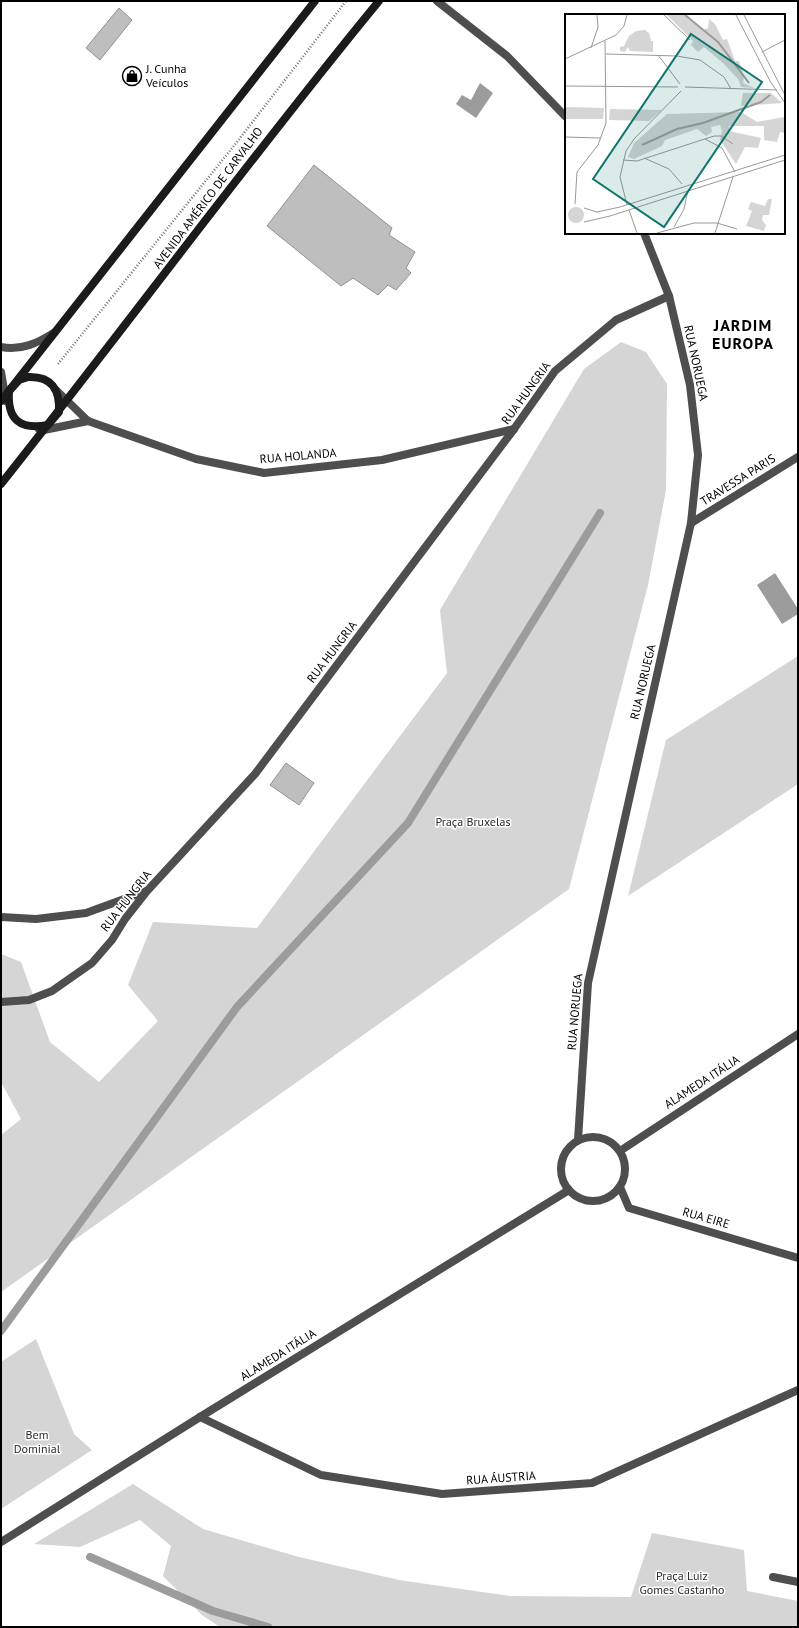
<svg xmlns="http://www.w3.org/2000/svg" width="799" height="1628" font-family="'PT Sans',sans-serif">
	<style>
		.green { fill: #d5d5d5 }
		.water { fill: #9c9c9c }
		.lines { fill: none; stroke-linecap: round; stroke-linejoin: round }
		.stream { stroke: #9c9c9c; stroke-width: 8 }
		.building { fill: #bebebe; stroke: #929292 }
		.path { stroke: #707070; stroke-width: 2.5; stroke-dasharray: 1 2; stroke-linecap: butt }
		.lane { stroke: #4e4e4e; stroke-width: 8 }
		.street { stroke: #4e4e4e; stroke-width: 8 }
		.secondary { stroke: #1b1b1b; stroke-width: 8 }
		.labels { text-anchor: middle; stroke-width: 3; stroke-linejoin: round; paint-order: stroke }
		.poi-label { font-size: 12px; fill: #000; stroke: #fff; text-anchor: start }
		.street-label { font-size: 12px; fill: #000; stroke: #fff }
		.park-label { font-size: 12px; fill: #2c2c2c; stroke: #fff }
		.district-label { font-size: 16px; font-weight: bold; letter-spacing: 1px; fill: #000; stroke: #fff }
		.inset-river { fill: none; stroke: #9c9c9c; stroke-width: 2 }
		.inset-road { fill: none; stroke: #999; stroke-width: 1 }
		.view { fill: #0f766e; fill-opacity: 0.15; stroke: #0f766e; stroke-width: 2 }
		.inset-edge { fill: none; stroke: #000; stroke-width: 2 }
	</style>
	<rect width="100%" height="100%" fill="#fff"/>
	<g class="green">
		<path d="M621,342L646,352L667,384L666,490L648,585L569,889L1,1292V1135L21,1119L1,1082V954L21,962L50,1042L99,1082L158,1021L128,985L153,922L257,928L447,673L440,610L584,369Z"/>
		<path d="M798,656V784L628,896L666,740Z"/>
		<path d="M36,1339L74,1434L92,1450L1,1509V1362Z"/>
		<path d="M133,1484L203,1529L299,1557L399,1580L510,1596L631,1597L652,1533L744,1550L747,1591L798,1601V1627H220L202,1615L163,1576L171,1546L140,1520L80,1547L34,1544Z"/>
	</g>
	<g class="water">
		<path d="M480,83L493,93L476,118L456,104L462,95L471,100Z"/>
		<path d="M775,573L798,609V614L782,624L757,585Z"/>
	</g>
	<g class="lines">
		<g class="stream">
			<path d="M1,1331L237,1007L408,823L600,513"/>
			<path d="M90,1557L213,1611L268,1627"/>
		</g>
	</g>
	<g class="building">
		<path d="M119,8L132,20L100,60L86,48Z"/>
		<path d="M314,165L392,228L389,235L415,252L406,268L411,273L396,290L388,285L378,295L353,278L341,286L267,226Z"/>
		<path d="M286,763L314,783L299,805L270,785Z"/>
	</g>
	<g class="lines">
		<path class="path" d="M58,364L237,142L346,1"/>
		<g class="lane">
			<path d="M55,389L88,421"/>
			<path d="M39,429L44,430L88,421"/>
			<path d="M691,523L798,457"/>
		</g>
		<g class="street">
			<path d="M437,1L507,56L566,117"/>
			<path d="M1,347C21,351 38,343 55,332"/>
			<path d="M1,372L6,401"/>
			<path d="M88,421L196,459L264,473L382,460L514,429"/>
			<path d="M1,917L36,919L86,913L146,891"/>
			<path d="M1,1002L29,1000L52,991L92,963L112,940L125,919L147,891L255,774L514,429L555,371L616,320L669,296"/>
			<circle cx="593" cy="1169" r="32"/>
			<path d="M578,1140L588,983L691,523L698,455L690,385L669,296L644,233"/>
			<path d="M620,1151L798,1034"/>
			<path d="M620,1187L629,1208L798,1258"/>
			<path d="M200,1417L321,1475L442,1494L592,1483L798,1390"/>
			<path d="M1,1542L200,1417L569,1190"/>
			<path d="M773,1577L798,1582"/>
		</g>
		<g class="secondary">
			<path d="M28,377C52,376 60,390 59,412L48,425C20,430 7,420 9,391L19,380Z"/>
			<path d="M1,401L315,1"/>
			<path d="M1,484C128,324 249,159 379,1"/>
		</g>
	</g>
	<defs>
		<g id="shop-ring" transform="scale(1)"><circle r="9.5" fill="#fff" stroke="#000" stroke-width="1.5"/><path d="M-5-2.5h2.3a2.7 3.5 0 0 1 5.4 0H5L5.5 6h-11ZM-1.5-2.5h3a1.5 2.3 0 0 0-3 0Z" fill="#000"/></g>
	</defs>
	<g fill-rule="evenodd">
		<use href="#shop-ring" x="132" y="76"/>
	</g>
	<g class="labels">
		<g class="poi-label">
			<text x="146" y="73">J. Cunha<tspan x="146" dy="14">Veículos</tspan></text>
		</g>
		<g class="street-label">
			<text transform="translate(208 198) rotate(-53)" y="4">AVENIDA AMÉRICO DE CARVALHO</text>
			<text transform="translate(696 363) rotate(78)" y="4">RUA NORUEGA</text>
			<text transform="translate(526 393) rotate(-54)" y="4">RUA HUNGRIA</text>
			<text transform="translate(298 456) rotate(-5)" y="4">RUA HOLANDA</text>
			<text transform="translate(738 480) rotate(-32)" y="4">TRAVESSA PARIS</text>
			<text transform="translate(332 652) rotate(-53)" y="4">RUA HUNGRIA</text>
			<text transform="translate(643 682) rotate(-77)" y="4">RUA NORUEGA</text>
			<text transform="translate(126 901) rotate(-52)" y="4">RUA HUNGRIA</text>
			<text transform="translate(575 1012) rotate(-85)" y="4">RUA NORUEGA</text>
			<text transform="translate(702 1082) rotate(-33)" y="4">ALAMEDA ITÁLIA</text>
			<text transform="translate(706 1218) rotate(16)" y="4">RUA EIRE</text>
			<text transform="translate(278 1355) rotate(-32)" y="4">ALAMEDA ITÁLIA</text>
			<text transform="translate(501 1478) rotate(-4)" y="4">RUA ÁUSTRIA</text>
		</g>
		<g class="park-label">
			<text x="473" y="826">Praça Bruxelas</text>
			<text x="37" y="1439">Bem<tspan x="37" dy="14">Dominial</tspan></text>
			<text x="682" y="1580">Praça Luiz<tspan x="682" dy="14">Gomes Castanho</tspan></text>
		</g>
		<g class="district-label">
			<text x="743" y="331">JARDIM<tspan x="743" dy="18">EUROPA</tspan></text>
		</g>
	</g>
	<g transform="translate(565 14)">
		<rect width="220" height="220" fill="#fff"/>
		<path d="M102,1H122L138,16L143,14L144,5L150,10L158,26L162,25L170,47H174L179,63L178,69L189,74L176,73L173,65L158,49L139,33L133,38L126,31L128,27ZM80,16L84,19L86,27H88V38L65,37L63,33L60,38L55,37V33L59,32L64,22L71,17ZM178,79H206L217,89L176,92ZM0,93L39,94L38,105H0ZM45,95L97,96L84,107L44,106ZM176,98L192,108L220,103V119L215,118L212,128L199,126V112H164V117L196,124L193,134L180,133L171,150L155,126L157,117L155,111L146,113L147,118L141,122L132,115L100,126L97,132L69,145L63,143L69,129L102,100ZM203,185H207L204,201H198L197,206L201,211L199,217L181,212L187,197L183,195L186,188L200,192ZM3 201a8 8 0 1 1 16 0a8 8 0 1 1-16 0Z" fill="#d5d5d5"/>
		<path class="inset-river" d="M120,1L153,28L184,69M77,131L112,115L138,109L196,88L205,81"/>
		<path class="inset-road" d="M99,1L125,26M171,1L205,67L220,89M179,1L220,81M0,7V23M26,34L33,13L32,1M197,38L220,26M41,40L112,42L135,46L159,63L166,75M93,41L115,70M0,45L51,21L59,12L62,1M0,72L113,73M120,73L212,76M0,123L36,124M140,125L157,134L170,158M79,144L104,155L117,170M58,146L72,147L149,122H156L168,130M10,190L12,158L33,131L41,109L40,27M62,191L55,163L61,137L69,125L116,77M19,194L32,198L55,193L220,141M64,196L72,219M19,208L45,202L220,146M109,213L119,195L123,176M92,219L129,209H152L172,215M150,219L168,163"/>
		<path class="view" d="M126,20L197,68L99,213L28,165Z"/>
		<rect width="220" height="220" class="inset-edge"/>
	</g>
	<rect width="799" height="1628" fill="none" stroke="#000000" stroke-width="4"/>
</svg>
